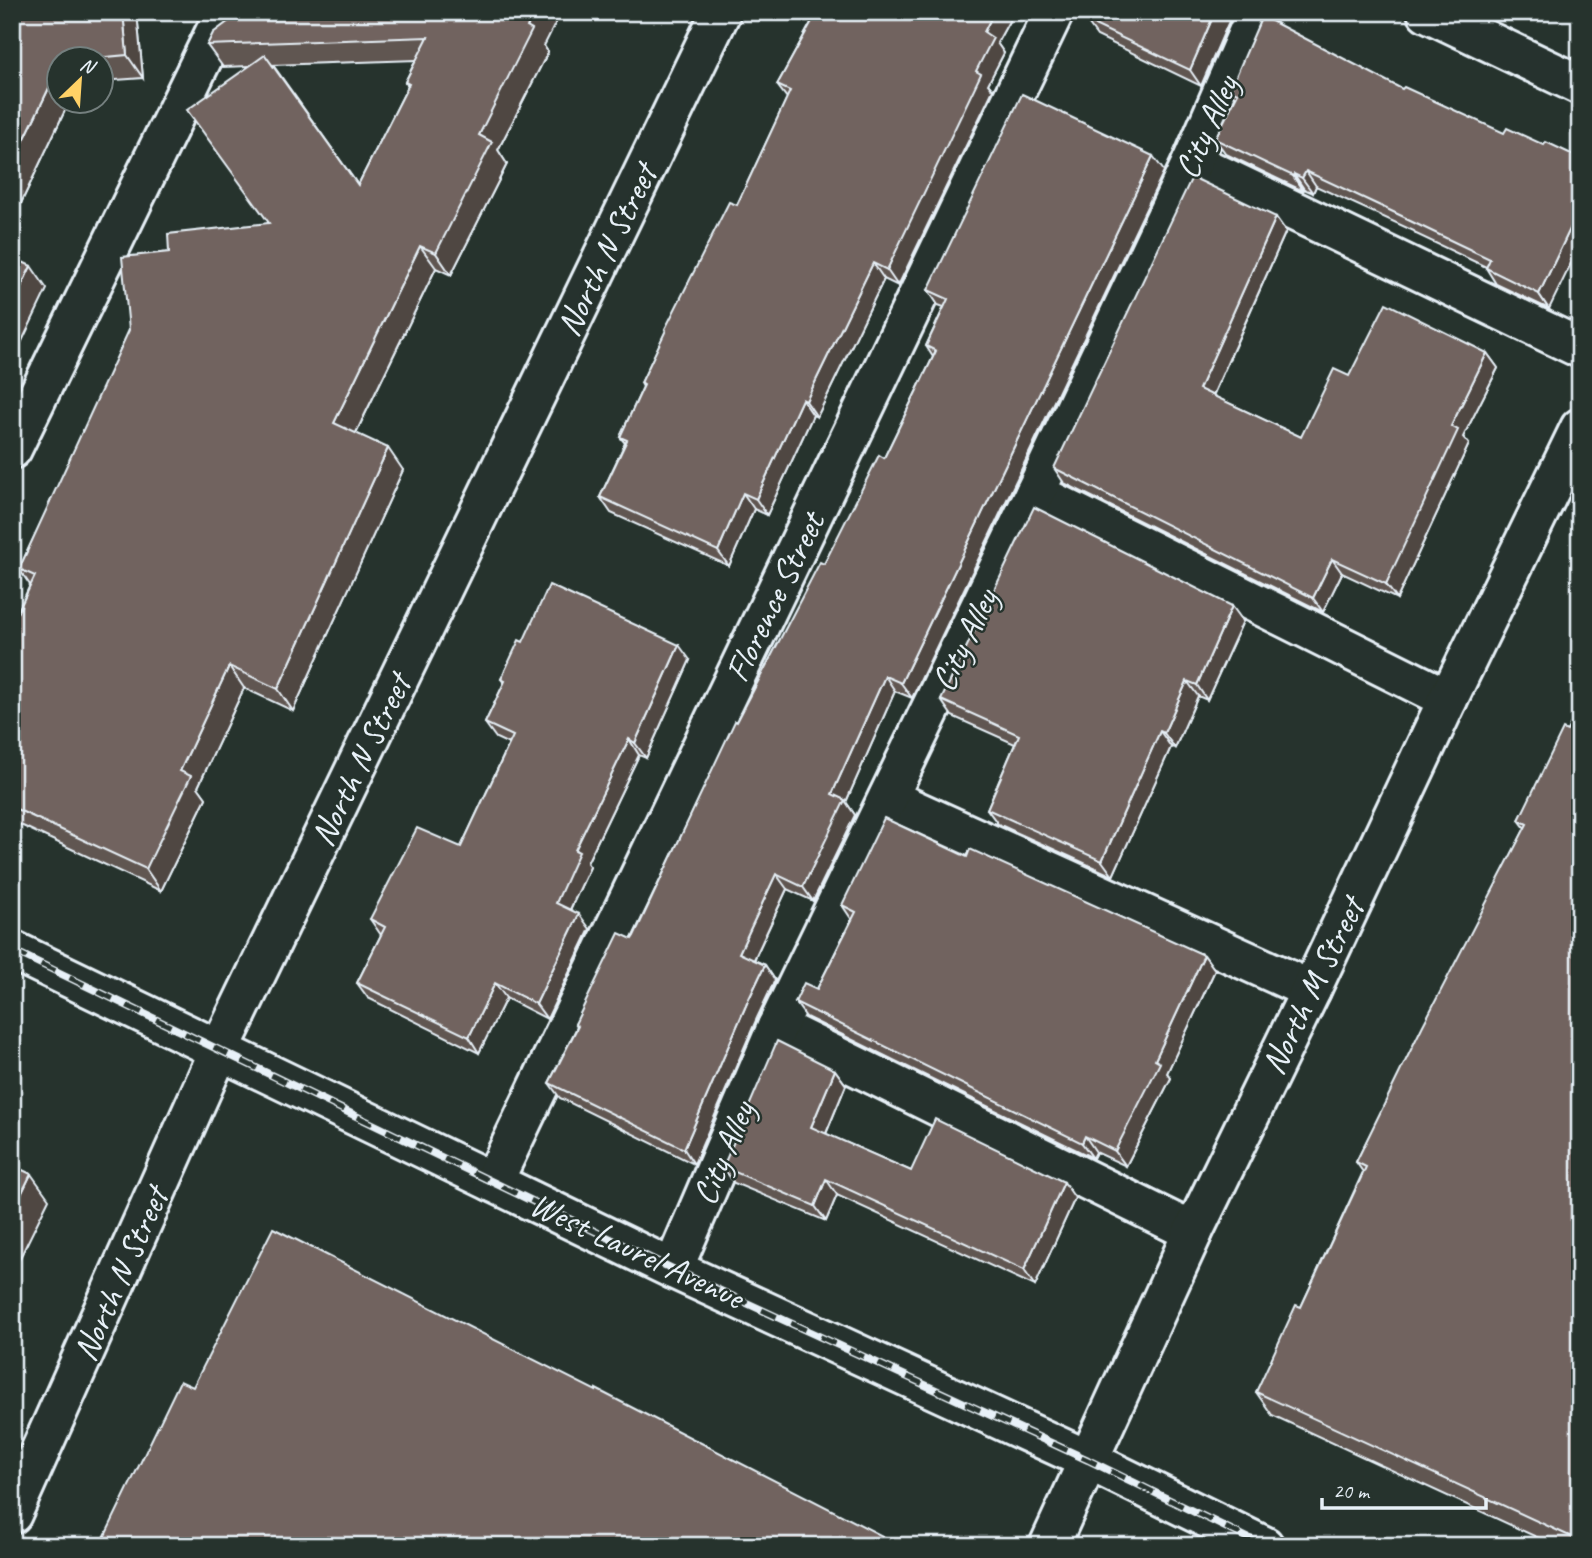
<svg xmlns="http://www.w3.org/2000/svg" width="1592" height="1558" font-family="Caveat,sans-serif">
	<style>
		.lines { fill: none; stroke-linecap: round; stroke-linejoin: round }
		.minor-casing { stroke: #e8f1f8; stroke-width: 44 }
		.minor { stroke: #26332d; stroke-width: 38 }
		.rail-casing { stroke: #e8f1f8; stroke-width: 8 }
		.rail { stroke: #26332d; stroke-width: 5; stroke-dasharray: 16; stroke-linecap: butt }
		.wall { fill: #615651; stroke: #e8f1f8; stroke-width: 2; fill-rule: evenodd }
		.shaded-wall { fill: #4f4642; stroke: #e8f1f8; stroke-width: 2 }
		.building { fill: #71645e; stroke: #e8f1f8; stroke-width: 2 }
		.labels { text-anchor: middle; stroke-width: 5; stroke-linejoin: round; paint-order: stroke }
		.street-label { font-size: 35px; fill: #e8f1f8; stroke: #26332d }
	</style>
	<rect width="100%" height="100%" fill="#26332d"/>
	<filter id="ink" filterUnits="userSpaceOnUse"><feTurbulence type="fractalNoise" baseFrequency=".0143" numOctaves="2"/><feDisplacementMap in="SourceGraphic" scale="14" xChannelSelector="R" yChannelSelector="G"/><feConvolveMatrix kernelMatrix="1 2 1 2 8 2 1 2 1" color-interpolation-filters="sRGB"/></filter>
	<g filter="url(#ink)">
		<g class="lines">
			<g class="minor-casing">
				<g id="minor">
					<path d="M1427,12L1580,85"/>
					<path d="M1192,162L1580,348"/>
					<path d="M12,449L225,12"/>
					<path d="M1035,493L1448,699"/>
					<path d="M888,798L1311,990"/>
					<path d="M12,950L673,1269L1088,1460L1264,1546"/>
					<path d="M777,1027L1193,1232"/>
					<path d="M493,1182L1054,12"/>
					<path d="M673,1269L777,1027L1035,493L1192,162L1257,12"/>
					<path d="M12,1514L220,1049L721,12"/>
					<path d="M1049,1546L1193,1232L1311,990L1448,699L1580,428"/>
				</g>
			</g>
			<use href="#minor" class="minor"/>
			<g class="rail-casing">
				<path id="rail" d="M12,950L673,1269L1088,1460L1264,1546"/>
			</g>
			<use href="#rail" class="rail"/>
		</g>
		<g class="wall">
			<path d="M12,12H137L143,78L102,81V60H60V102H69L12,222Z"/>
			<path d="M241,12L544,46L548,52L498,150L507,164L451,275L436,268L356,433L403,470L293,711L244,688L198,787L206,798L161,891L12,821V624L30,585L19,569L169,252L269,223L249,66L223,67L207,45ZM416,60L405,82L408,86L358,185L273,65Z"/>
			<path d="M817,12H1014L997,43L1004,53L988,84L993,90L898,286L884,279L817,417L813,415L767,515L754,509L729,566L611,513L600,497L625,443L620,437L643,387L641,383L666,331L665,329L737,205L787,98L777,85Z"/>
			<path d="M1233,12L1201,86L1097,36L1086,21Z"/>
			<path d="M1402,89L1549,309L1496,284L1486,268V267L1416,234L1414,231L1316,186L1313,193L1304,189L1303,191L1226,154L1215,139L1235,97L1230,90Z"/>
			<path d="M1164,171L912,698L895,691L846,802L855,815L813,901L787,889L754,960L765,965L775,980L757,1018L694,1164L560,1098L549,1083L577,1027L575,1024L632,939L737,722L824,564L884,458L933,357L926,346L944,307L938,305L928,290Z"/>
			<path d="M1286,231L1213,396L1301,437L1349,376L1487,353L1498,368L1463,437L1469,444L1397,599L1342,573L1323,612L1064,483L1054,468Z"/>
			<path d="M1243,621L1207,700L1198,696L1175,748L1171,747L1113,876L998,824L987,809L1015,744L952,716L941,700Z"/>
			<path d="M523,642L690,660L646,758L639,755L587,863L590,867L570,910L590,929L547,1019L506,998L479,1053L368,998L357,983L381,935L370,919L461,847L509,744L496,738L485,723L504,683L501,679Z"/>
			<path d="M1567,731L1580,1546H1556L1272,1415L1256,1392L1301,1307L1363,1172L1356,1162L1525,828L1519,820Z"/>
			<path d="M967,857L1204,955L1215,970L1167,1073L1171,1078L1126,1166L1096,1152L1093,1158L806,1017L795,1002L817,989L852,920L842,905Z"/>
			<path d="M835,1070L846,1085L826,1134L911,1171L1075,1198L1035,1286L837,1195L826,1221L734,1183L723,1167Z"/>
		</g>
		<g class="shaded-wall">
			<path d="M123,12H137L143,78L127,55Z"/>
			<path d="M534,12H561L544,46L548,52L498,150L507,164L451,275L436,253L479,135Z"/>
			<path d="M994,12H1014L997,43L1004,53L988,84L993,90L898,286L887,270L976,71L984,32Z"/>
			<path d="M1215,12H1233L1201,86L1190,70Z"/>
			<path d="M60,65V102H69L12,222V165Z"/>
			<path d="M1153,156L1164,171L912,698L901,683Z"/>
			<path d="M1306,171L1316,186L1313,193L1302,178Z"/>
			<path d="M1294,174L1304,189L1303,191L1293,176Z"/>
			<path d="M1580,208V245L1549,309L1539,294Z"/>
			<path d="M1276,217L1286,231L1209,404L1199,389Z"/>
			<path d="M420,246L436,268L350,445L334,423Z"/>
			<path d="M873,263L884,279L817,417L806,401Z"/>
			<path d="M31,266L47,289L12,362V306Z"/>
			<path d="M1487,353L1498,368L1463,437L1469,444L1397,599L1386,584L1451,426Z"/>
			<path d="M802,399L813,415L767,515L756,499Z"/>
			<path d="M388,448L403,470L293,711L278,689Z"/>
			<path d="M743,493L754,509L729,566L718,551Z"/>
			<path d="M1332,559L1342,573L1323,612L1313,598Z"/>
			<path d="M1232,606L1243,621L1207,700L1197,685Z"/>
			<path d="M679,645L690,660L646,758L635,743Z"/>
			<path d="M229,666L244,688L198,787L206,798L161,891L146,869L180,771Z"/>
			<path d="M885,676L895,691L846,802L855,815L813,901L803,887L832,794Z"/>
			<path d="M1187,681L1198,696L1175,748L1164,733Z"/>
			<path d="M1160,731L1171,747L1113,876L1102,861Z"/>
			<path d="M629,739L639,755L587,863L590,867L566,918L556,903L575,850Z"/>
			<path d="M776,874L787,889L750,968L739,953Z"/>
			<path d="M579,914L590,929L547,1019L536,1004Z"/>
			<path d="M1204,955L1215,970L1167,1073L1171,1078L1126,1166L1115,1151L1155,1060Z"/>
			<path d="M765,965L775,980L757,1018L694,1164L684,1149L747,1003Z"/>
			<path d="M495,983L506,998L479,1053L469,1037Z"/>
			<path d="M835,1070L846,1085L822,1143L811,1127Z"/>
			<path d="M1085,1136L1096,1152L1093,1158L1082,1143Z"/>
			<path d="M31,1174L49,1199L12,1274V1213Z"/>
			<path d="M826,1179L837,1195L826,1221L815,1206Z"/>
			<path d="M1064,1182L1075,1198L1035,1286L1024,1270Z"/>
		</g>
		<g class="building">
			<path d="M12,12H123L127,55L74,60H60V65L12,165Z"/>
			<path d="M241,12H534L527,27L532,30L479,135L492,142L436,253L420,246L334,423L388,448L278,689L229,666L180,771L191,776L146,869L12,807V624L35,576L19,569L129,330L122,257L169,252L168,234L269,223L187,110L265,55L358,185L409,84L405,82L428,37L207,45L213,33Z"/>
			<path d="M817,12H994L984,32L993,38L976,71L981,74L887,270L873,263L806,401L802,399L756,499L743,493L718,551L600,497L627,440L620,437L644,385L641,383L666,330L665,329L729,202L737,205L790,91L777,85Z"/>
			<path d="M1090,12H1215L1190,70L1086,21Z"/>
			<path d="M1262,16L1402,89L1404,87L1504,133L1507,128L1544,145L1546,142L1580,158V208L1539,294L1486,268L1490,259L1406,219V218L1306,171L1302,178L1294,174L1293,176L1215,139L1238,93L1230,90Z"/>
			<path d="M1022,94L1153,156L901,683L885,676L832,794L845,800L803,887L776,874L739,953L765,965L747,1003L684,1149L549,1083L578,1026L575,1024L619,933L632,939L634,936L735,721L737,722L820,562L824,564L879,455L884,458L936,351L926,346L948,299L928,290Z"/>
			<path d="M1192,177L1276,217L1199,389L1301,437L1334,369L1349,376L1386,303L1487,353L1451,426L1458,430L1386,584L1332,559L1313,598L1054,468Z"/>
			<path d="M12,257L31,266L12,306Z"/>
			<path d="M1034,507L1232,606L1197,685L1187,681L1164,733L1160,731L1102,861L987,809L1019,735L941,700Z"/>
			<path d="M549,585L679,645L635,743L629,739L575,850L579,852L556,903L579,914L536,1004L495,983L469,1037L357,983L385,927L370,919L417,828L461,847L513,736L485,723L505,681L501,679L519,640L523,642Z"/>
			<path d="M1580,705V1546H1576L1573,1544L1576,1539L1256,1392L1296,1305L1301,1307L1366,1167L1356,1162L1422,1027L1527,824L1519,820L1563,729L1567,731Z"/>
			<path d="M884,818L967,857L970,849L1204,955L1155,1060L1160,1063L1115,1151L1085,1136L1082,1143L795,1002L804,983L817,989L856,912L842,905Z"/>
			<path d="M777,1041L835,1070L811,1127L911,1171L935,1119L1064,1182L1024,1270L826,1179L815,1206L723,1167Z"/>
			<path d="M12,1165L31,1174L12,1213Z"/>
			<path d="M273,1228L596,1391V1389L898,1544V1546H100L180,1381L193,1387Z"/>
		</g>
	</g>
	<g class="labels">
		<g class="street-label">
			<text transform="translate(1206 127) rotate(-66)" y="12">City Alley</text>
			<text transform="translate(606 250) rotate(-64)" y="12">North N Street</text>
			<text transform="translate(774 597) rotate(-64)" y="12">Florence Street</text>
			<text transform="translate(964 640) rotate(-64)" y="12">City Alley</text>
			<text transform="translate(360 760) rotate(-64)" y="12">North N Street</text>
			<text transform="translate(1312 986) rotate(-64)" y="12">North M Street</text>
			<text transform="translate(723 1153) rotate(-67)" y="12">City Alley</text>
			<text transform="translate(637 1250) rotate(25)" y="12">West Laurel Avenue</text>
			<text transform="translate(120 1274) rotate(-66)" y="12">North N Street</text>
		</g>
	</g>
	<rect width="1592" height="1558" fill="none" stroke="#26332d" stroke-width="42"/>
	<rect x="21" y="21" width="1550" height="1516" fill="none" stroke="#e8f1f8" stroke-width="2.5" filter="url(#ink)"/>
	<g transform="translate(80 80) rotate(25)"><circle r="33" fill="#26332d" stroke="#747f7e" stroke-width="2"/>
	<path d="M0-5L12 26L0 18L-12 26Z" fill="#ffd166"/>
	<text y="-10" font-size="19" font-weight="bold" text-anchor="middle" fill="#e8f1f8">N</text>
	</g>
	<path d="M1322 1498v10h164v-10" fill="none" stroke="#e8f1f8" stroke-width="3.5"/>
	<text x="1333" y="1498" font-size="21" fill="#e8f1f8" stroke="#26332d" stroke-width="5" paint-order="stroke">20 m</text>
</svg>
